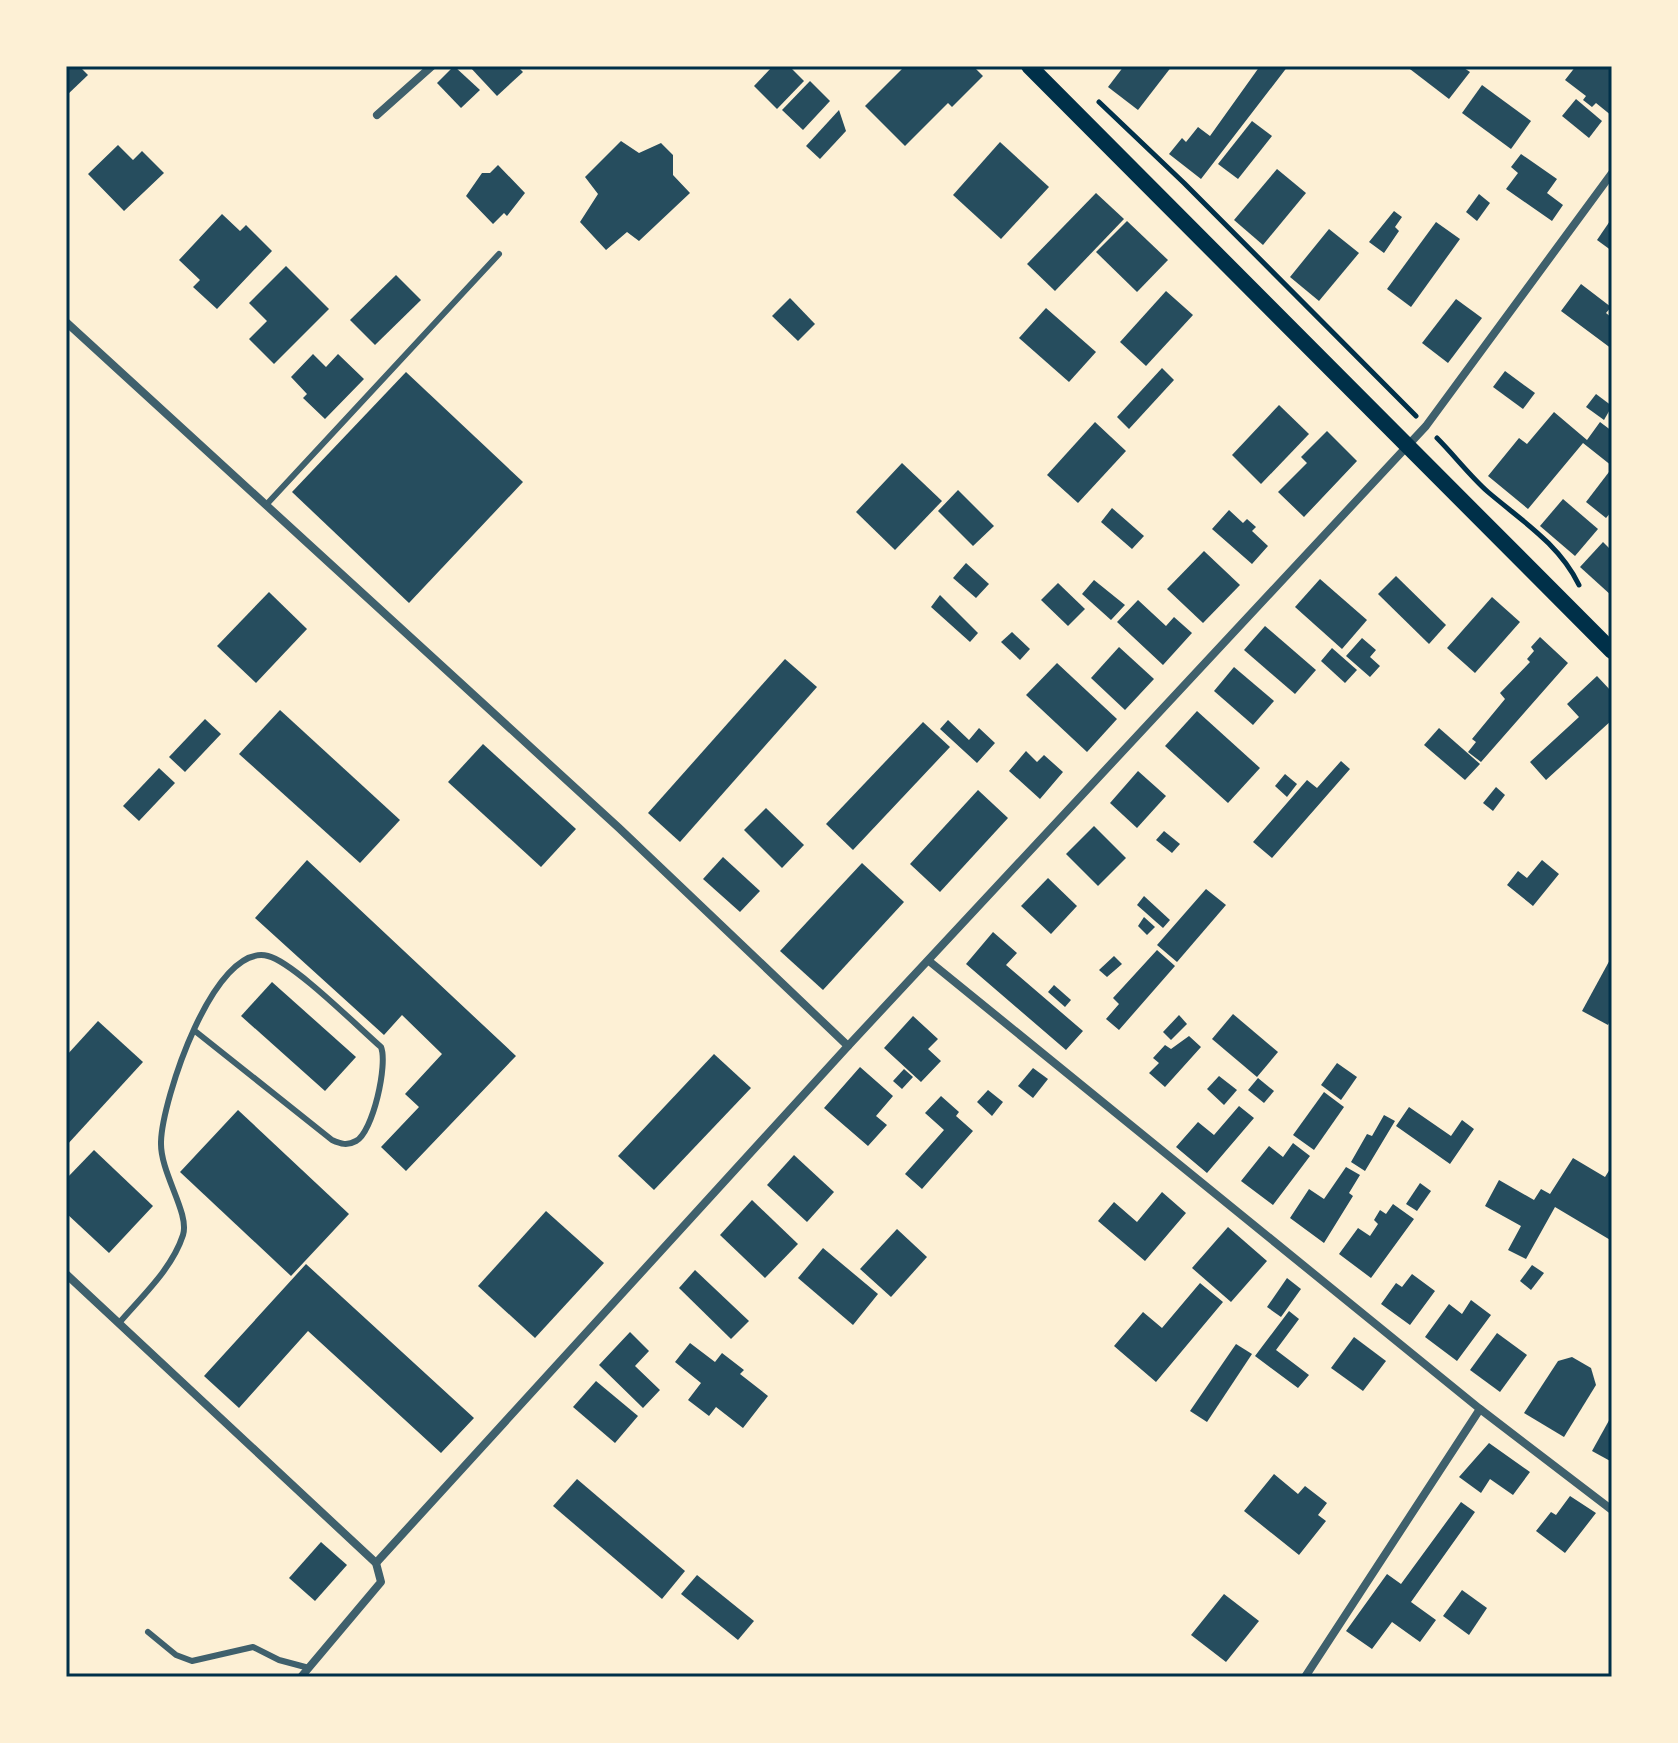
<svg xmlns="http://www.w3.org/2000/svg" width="1678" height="1743" font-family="'Source Sans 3',sans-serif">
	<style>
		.building { fill: #264d5e }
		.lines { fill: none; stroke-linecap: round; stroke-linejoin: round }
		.path { stroke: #003049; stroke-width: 5 }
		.service { stroke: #3f606c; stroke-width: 6 }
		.minor { stroke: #3f606c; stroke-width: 8 }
		.secondary { stroke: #003049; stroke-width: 16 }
		.neatline { fill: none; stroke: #003049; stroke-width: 3 }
	</style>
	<rect width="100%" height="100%" fill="#fdf0d5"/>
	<g class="building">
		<path d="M66,66H79L88,75L66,96Z"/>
		<path d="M454,66L480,90L461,108L437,83Z"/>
		<path d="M469,66H517L523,72L497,96Z"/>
		<path d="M773,66H789L804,81L777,109L754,86Z"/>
		<path d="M905,66H973L983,76L952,107L948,103L905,146L865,106Z"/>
		<path d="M1124,66H1172L1138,110L1108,87Z"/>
		<path d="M1260,66H1288L1201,179L1169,154L1182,138L1186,142L1198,127L1210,136Z"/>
		<path d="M1406,66H1461L1470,72L1449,99Z"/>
		<path d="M1576,66H1612V116L1596,103L1592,107L1583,100L1586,96L1565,80Z"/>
		<path d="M810,81L830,101L803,130L782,110Z"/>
		<path d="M1482,85L1531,121L1511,149L1462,113Z"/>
		<path d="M1576,99L1602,121L1589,138L1562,116Z"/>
		<path d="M839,110L846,131L820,159L806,146Z"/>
		<path d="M1252,121L1272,136L1238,179L1218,164Z"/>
		<path d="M621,141L639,153L661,143L673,155V175L690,193L639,241L627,232L606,250L580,222L598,194L585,177Z"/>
		<path d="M1000,142L1049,187L1001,239L953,195Z"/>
		<path d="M118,145L133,160L142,151L164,173L124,211L88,174Z"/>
		<path d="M1521,154L1557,179L1547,193L1563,205L1552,221L1506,189L1518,173L1511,167Z"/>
		<path d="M498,165L525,193L507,216L504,213L493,224L466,196L482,173H490Z"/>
		<path d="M1277,169L1306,193L1263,245L1234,220Z"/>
		<path d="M1096,193L1124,219L1055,291L1027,264Z"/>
		<path d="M1479,194L1490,203L1477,221L1466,212Z"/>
		<path d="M1394,211L1402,217L1395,227L1399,231L1384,253L1369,242Z"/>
		<path d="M222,214L240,231L246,225L272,251L217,309L193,287L200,280L179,260Z"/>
		<path d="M1612,218V251L1597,240Z"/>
		<path d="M1127,221L1168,260L1137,292L1096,252Z"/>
		<path d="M1436,222L1460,239L1411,307L1387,289Z"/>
		<path d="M1329,229L1359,253L1319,301L1290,277Z"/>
		<path d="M286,266L329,309L274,364L249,339L267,321L249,303Z"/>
		<path d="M396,275L421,300L375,345L350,320Z"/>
		<path d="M1581,284L1611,307L1606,313L1612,318V349L1561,311Z"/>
		<path d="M1166,291L1193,315L1146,366L1120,342Z"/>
		<path d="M790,298L815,324L798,341L772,316Z"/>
		<path d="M1456,299L1482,318L1448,363L1422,343Z"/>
		<path d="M1046,308L1096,352L1069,382L1019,338Z"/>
		<path d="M313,354L326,367L338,354L364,379L325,419L303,398L307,394L291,377Z"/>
		<path d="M1162,368L1174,380L1129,429L1117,417Z"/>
		<path d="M1505,371L1535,393L1523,409L1493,387Z"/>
		<path d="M406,372L523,482L409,603L292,492Z"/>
		<path d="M1596,394L1612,406L1604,420L1586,407Z"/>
		<path d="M1279,405L1309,434L1261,484L1232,455Z"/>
		<path d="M1554,412L1587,440L1600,422L1612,431V466L1583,443L1528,509L1488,476L1519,438L1527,444Z"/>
		<path d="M1095,422L1126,451L1078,503L1047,475Z"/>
		<path d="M1327,431L1357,461L1304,517L1278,492L1307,463L1301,457Z"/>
		<path d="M902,463L942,501L895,550L856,512Z"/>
		<path d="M1612,468V511L1606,518L1586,502Z"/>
		<path d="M958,490L994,526L973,546L938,511Z"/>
		<path d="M1563,499L1598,529L1575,556L1540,526Z"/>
		<path d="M1112,508L1144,536L1132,549L1101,522Z"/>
		<path d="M1229,510L1243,523L1247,519L1256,527L1252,531L1268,546L1252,564L1212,529Z"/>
		<path d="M1603,542L1612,551V596L1580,567Z"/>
		<path d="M1204,551L1240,585L1203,623L1167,589Z"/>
		<path d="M966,563L989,584L976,598L953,578Z"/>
		<path d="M1396,576L1446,625L1429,644L1378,594Z"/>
		<path d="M1320,579L1367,620L1342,649L1295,607Z"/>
		<path d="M1094,580L1125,605L1111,620L1082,594Z"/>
		<path d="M1058,583L1085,609L1068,626L1041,600Z"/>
		<path d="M269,592L307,629L256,683L217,646Z"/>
		<path d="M940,595L978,633L970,642L931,607Z"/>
		<path d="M1492,597L1520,622L1475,673L1447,648Z"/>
		<path d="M1138,600L1166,626L1174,617L1192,633L1163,665L1117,622Z"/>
		<path d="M1265,626L1316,670L1295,694L1244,650Z"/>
		<path d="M1012,632L1030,649L1020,660L1001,642Z"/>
		<path d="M1540,637L1568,663L1481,762L1468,752L1476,742L1472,739L1505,699L1500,693L1530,662L1527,659L1534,651L1531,647Z"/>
		<path d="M1362,638L1376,650L1370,657L1380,666L1370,677L1346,656Z"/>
		<path d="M1119,647L1154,679L1125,710L1091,678Z"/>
		<path d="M1332,648L1357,670L1345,683L1321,661Z"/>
		<path d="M785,659L817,687L680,842L648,813Z"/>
		<path d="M1057,663L1117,719L1087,752L1026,695Z"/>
		<path d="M1234,667L1274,701L1253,725L1214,691Z"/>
		<path d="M1597,676L1612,692V720L1546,780L1530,762L1579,717L1567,704Z"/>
		<path d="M280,710L400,820L360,863L239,754Z"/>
		<path d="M1197,711L1260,768L1228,803L1165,746Z"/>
		<path d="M205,719L221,734L185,772L169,757Z"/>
		<path d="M948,720L969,740L979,728L995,743L977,763L940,729Z"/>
		<path d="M923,722L950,747L853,850L826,824Z"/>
		<path d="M1439,728L1480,764L1465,780L1424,745Z"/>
		<path d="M483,744L576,829L541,867L448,782Z"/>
		<path d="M1026,751L1037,762L1044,755L1063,772L1040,799L1009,771Z"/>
		<path d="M1341,761L1350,769L1272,858L1253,842L1307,780L1317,788Z"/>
		<path d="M159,768L175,783L139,821L123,806Z"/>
		<path d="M1138,771L1166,796L1137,828L1110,803Z"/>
		<path d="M1285,774L1297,784L1287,797L1275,786Z"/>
		<path d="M1496,787L1505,795L1493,811L1483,803Z"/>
		<path d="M978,790L1008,818L940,892L910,864Z"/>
		<path d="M766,808L804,845L782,868L744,830Z"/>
		<path d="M1094,826L1126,858L1098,886L1066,854Z"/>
		<path d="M1164,831L1180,844L1172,853L1156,840Z"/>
		<path d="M723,857L760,891L740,912L703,879Z"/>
		<path d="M307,860L516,1056L406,1171L381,1147L419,1107L405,1094L442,1054L402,1015L384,1035L255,918Z"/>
		<path d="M1542,860L1559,874L1533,906L1507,885L1518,871L1527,878Z"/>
		<path d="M862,863L904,902L823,990L780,951Z"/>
		<path d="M1048,878L1077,906L1051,934L1021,906Z"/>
		<path d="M1206,889L1226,905L1177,962L1157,945Z"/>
		<path d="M1144,896L1170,920L1163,928L1137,905Z"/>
		<path d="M1144,917L1155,927L1147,935L1138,926Z"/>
		<path d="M993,932L1017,953L1006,965L1083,1031L1066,1050L966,964Z"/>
		<path d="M1157,950L1175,966L1119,1030L1106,1019L1119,1004L1113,998Z"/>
		<path d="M1114,956L1122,964L1107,977L1099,970Z"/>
		<path d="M1612,956V1017L1608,1025L1582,1011Z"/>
		<path d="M272,982L356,1057L325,1091L241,1016Z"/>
		<path d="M1054,985L1071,1000L1065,1007L1048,992Z"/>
		<path d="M1233,1014L1278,1052L1257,1077L1212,1039Z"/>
		<path d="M1179,1015L1187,1024L1171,1040L1163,1032Z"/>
		<path d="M913,1016L938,1039L928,1049L941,1061L921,1082L884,1048Z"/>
		<path d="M98,1021L143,1062L66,1146V1056Z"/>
		<path d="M1189,1036L1201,1047L1165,1087L1149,1073L1159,1063L1153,1058L1165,1045L1171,1049Z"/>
		<path d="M714,1054L751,1088L654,1190L618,1156Z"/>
		<path d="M1337,1063L1357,1077L1341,1100L1321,1085Z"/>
		<path d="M860,1067L893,1096L876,1116L887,1125L868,1146L824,1108Z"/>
		<path d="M1033,1068L1048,1079L1033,1098L1018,1086Z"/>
		<path d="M904,1069L913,1077L902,1089L893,1081Z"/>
		<path d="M1219,1076L1237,1090L1224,1105L1207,1089Z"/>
		<path d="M1258,1078L1274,1091L1264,1103L1248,1090Z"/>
		<path d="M988,1090L1003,1102L992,1116L977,1102Z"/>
		<path d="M1324,1092L1344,1107L1314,1150L1293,1135Z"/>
		<path d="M941,1096L959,1112L956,1116L973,1131L922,1189L905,1174L944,1130L925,1113Z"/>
		<path d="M1239,1106L1254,1118L1207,1173L1176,1147L1198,1122L1214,1135Z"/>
		<path d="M1409,1107L1451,1136L1462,1120L1474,1129L1450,1164L1396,1126Z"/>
		<path d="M238,1110L349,1214L291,1276L180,1172Z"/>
		<path d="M1384,1115L1395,1121L1365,1171L1351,1162L1367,1134L1372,1136Z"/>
		<path d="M1293,1143L1310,1156L1273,1205L1241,1181L1269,1146L1283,1157Z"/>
		<path d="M94,1150L153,1206L109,1253L66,1213V1179Z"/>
		<path d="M794,1155L834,1192L807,1222L767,1185Z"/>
		<path d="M1573,1158L1605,1177L1612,1166V1241L1555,1207L1526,1259L1508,1250L1521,1226L1485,1206L1499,1180L1534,1200L1541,1189L1550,1194Z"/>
		<path d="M1346,1167L1360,1175L1349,1193L1353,1196L1324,1243L1290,1218L1309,1189L1324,1199Z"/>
		<path d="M1420,1183L1431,1191L1417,1211L1406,1204Z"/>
		<path d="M1162,1192L1186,1213L1145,1261L1098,1221L1114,1202L1137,1222Z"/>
		<path d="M752,1200L798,1244L765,1278L720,1235Z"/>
		<path d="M1393,1204L1414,1219L1371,1278L1339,1254L1358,1228L1370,1236L1378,1224L1374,1220L1380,1210L1386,1214Z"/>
		<path d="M546,1211L604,1263L535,1338L478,1286Z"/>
		<path d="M1228,1227L1267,1261L1231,1302L1192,1268Z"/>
		<path d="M897,1229L927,1257L891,1297L860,1269Z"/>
		<path d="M823,1248L878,1294L853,1325L798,1278Z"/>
		<path d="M306,1264L474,1418L441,1453L308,1331L239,1408L204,1376Z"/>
		<path d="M1532,1265L1544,1273L1531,1290L1520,1281Z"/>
		<path d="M695,1270L749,1321L731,1339L679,1288Z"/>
		<path d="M1412,1274L1435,1291L1410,1325L1381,1304L1396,1283L1402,1287Z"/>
		<path d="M1287,1278L1301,1289L1281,1317L1267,1307Z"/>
		<path d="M1200,1283L1223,1302L1156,1382L1114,1346L1143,1312L1162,1328Z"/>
		<path d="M1471,1300L1491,1315L1457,1361L1425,1337L1449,1304L1462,1314Z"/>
		<path d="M1289,1311L1299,1319L1276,1350L1309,1375L1298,1388L1255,1356Z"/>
		<path d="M630,1332L649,1351L635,1366L660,1390L643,1408L599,1365Z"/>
		<path d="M1497,1333L1527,1355L1500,1392L1470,1370Z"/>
		<path d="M1354,1337L1386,1361L1363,1391L1331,1368Z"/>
		<path d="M690,1343L715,1362L722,1353L744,1370L740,1374L768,1396L743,1428L716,1407L709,1416L688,1400L701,1383L675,1362Z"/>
		<path d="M1236,1344L1252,1354L1207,1422L1190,1411Z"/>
		<path d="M1572,1357L1591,1368L1596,1385L1564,1437L1524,1413L1558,1361Z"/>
		<path d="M596,1381L638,1416L615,1443L573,1407Z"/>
		<path d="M1612,1415V1462L1592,1451Z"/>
		<path d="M1489,1443L1530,1472L1513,1495L1490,1479L1481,1493L1459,1477Z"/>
		<path d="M1274,1474L1298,1494L1305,1486L1327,1503L1318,1515L1326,1521L1299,1555L1244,1511Z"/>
		<path d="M577,1479L685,1571L662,1599L553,1506Z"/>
		<path d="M1570,1496L1596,1513L1565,1553L1536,1531L1551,1512L1556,1515Z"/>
		<path d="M1461,1502L1475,1512L1411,1602L1436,1620L1420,1642L1392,1622L1372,1649L1346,1631L1387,1574L1401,1584Z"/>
		<path d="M321,1542L347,1565L315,1601L289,1578Z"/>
		<path d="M697,1575L754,1621L738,1640L681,1594Z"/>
		<path d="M1462,1590L1487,1608L1469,1635L1443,1616Z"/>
		<path d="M1224,1594L1259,1621L1226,1662L1191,1635Z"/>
	</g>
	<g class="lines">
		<g class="path">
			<path d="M1099,102L1184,183L1416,416"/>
			<path d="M1437,438C1454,455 1470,476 1488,492C1522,521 1559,544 1579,585"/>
		</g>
		<g class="service">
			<path d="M266,505L499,254"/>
			<path d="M119,1323C142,1296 172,1269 183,1235C190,1213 160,1173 161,1142C162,1100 214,942 268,956C293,962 358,1027 381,1047C388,1064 373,1132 356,1141C347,1146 341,1144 332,1140L195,1031"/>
			<path d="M148,1632L176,1655L192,1661L253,1647L279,1660L309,1668"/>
		</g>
		<g class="minor">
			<path d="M377,115L432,66"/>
			<path d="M66,322L619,828L848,1046"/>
			<path d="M929,961L1480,1409L1612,1510"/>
			<path d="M66,1274L376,1563L381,1582L301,1677"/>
			<path d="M376,1563L848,1046L1426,426L1612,173"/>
			<path d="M1305,1677L1480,1409"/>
		</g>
		<path class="secondary" d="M1029,66L1612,651"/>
	</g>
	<rect width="1678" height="1743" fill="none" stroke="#fdf0d5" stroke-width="136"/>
	<rect x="68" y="68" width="1542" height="1607" class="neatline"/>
</svg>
